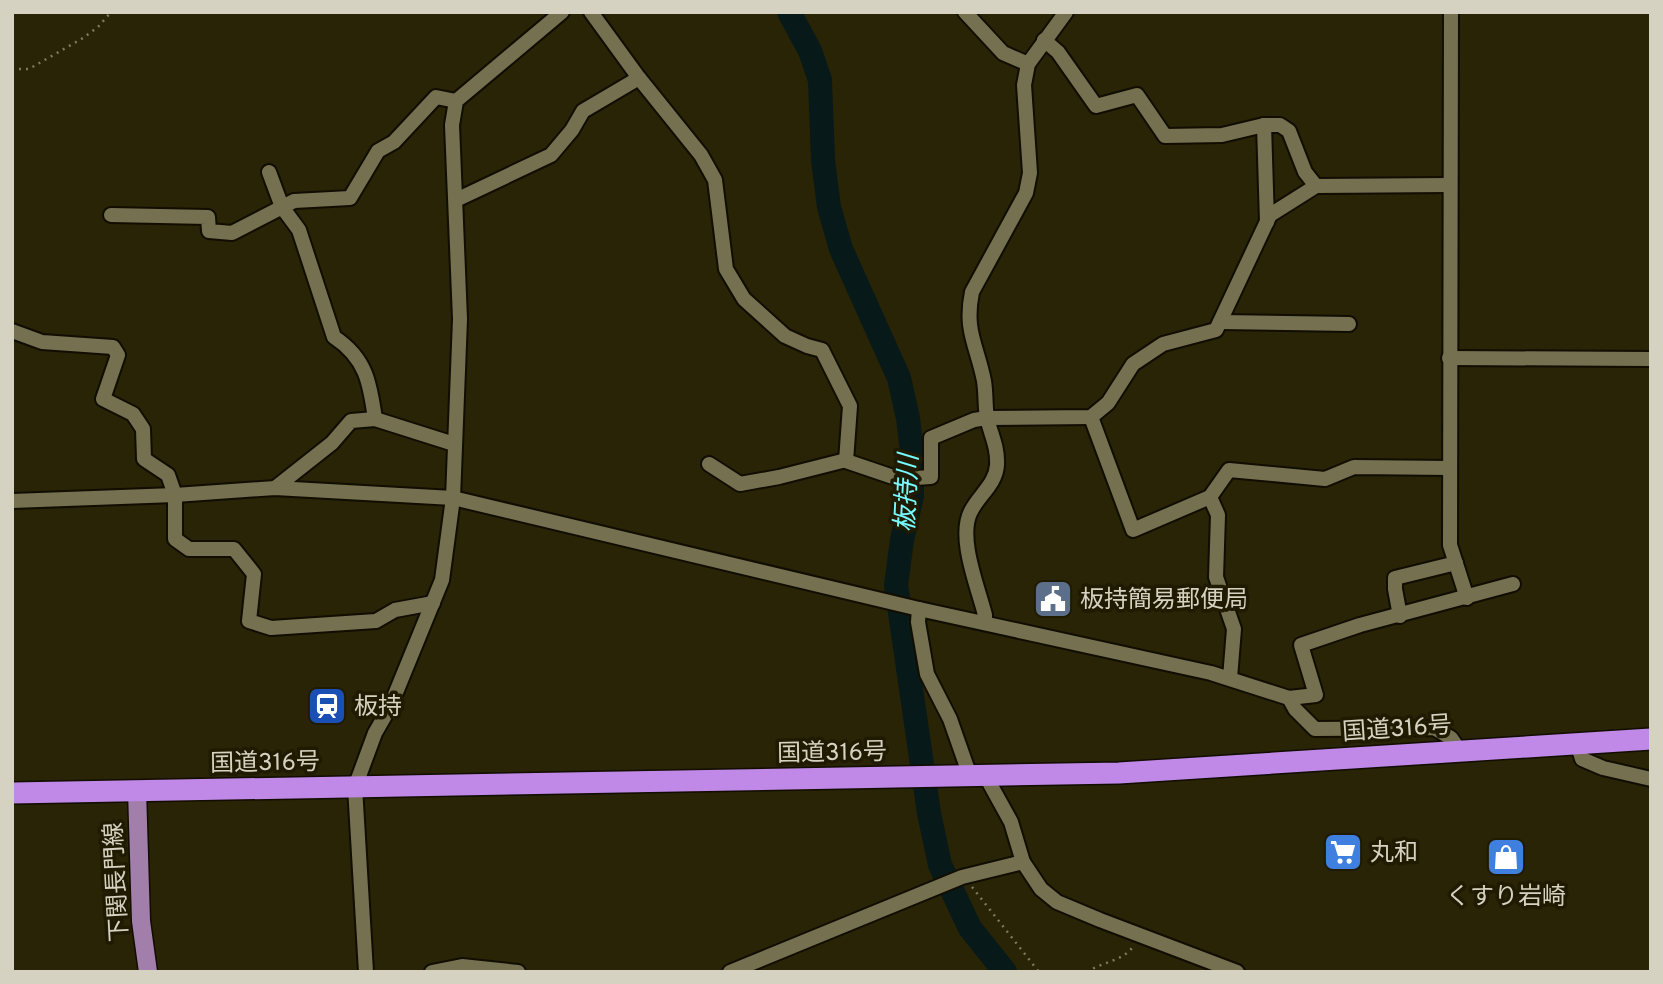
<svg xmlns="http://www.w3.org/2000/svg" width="1663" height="984" font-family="Overpass,'Noto Sans JP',sans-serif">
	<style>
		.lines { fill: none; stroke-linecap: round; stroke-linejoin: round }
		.river { stroke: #081919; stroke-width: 24 }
		.minor-casing { stroke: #110d00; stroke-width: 18 }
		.major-casing { stroke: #110d00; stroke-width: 21 }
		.highway-casing { stroke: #110d00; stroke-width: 24 }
		.path { stroke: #7e7a62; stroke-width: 2.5; stroke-dasharray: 2 5; stroke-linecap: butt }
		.minor { stroke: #757050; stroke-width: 14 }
		.major { stroke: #a27fab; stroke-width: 18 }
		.highway { stroke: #c089e7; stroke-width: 21 }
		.labels { text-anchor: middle; stroke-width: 7; stroke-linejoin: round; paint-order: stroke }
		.poi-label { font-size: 24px; fill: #d5d2c1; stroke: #201a00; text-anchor: start }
		.street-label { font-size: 24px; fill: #d5d2c1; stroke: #201a00 }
		.water-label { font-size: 26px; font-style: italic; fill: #76fbff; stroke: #201a00 }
	</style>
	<rect width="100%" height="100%" fill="#292406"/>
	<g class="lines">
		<path class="river" d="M789,12L810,51L820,80L823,160L829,207L841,249L899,378L908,418L912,453V496L902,540L896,585L929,813L940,865L970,928L1005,972"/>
		<g class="minor-casing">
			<g id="minor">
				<path d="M591,12L639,78L701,155L715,180L726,269L744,299L785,336L807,346L822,350L850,406L846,461L899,479L931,477V438L974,420L987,418L1091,417L1108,403L1133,364L1163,344L1216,330L1270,215L1316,186L1449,185"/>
				<path d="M965,12L1003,53L1028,64"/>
				<path d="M1451,12L1450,545L1467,598"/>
				<path d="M1044,40L1058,52L1096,106L1137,95L1165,136L1222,135L1264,125H1280L1289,131L1305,172L1316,186"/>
				<path d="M1264,125L1267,222"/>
				<path d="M269,172L282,207L299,230L334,337C366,358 370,383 375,419"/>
				<path d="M456,200L551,155L572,130L583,111L639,78"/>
				<path d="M111,215L208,217L209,231L232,233L294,201L350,198L378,151L394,142L436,97L456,101"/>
				<path d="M1220,322L1349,324"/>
				<path d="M12,331L42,342L113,347L118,355L103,399L133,414L143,429L144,459L168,475L175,495V539L189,549H234L254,574L249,621L271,628L376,621L395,610L433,603"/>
				<path d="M1449,358L1651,359"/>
				<path d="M1091,417L1133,530L1210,497L1229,470L1325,479L1354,467L1450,468"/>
				<path d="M709,464L740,484L779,477L846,460"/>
				<path d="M275,488L332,443L351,421L375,419L454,444"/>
				<path d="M1210,497L1218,515L1216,577L1234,629L1230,678"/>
				<path d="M12,501L175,495L275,488L453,498L919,609L1211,673L1289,698L1295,709L1315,729L1434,728L1451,738L1460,751"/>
				<path d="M919,609L918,622L927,674L950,719L970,776"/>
				<path d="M1400,616L1395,589V578L1456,563"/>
				<path d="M985,623V615C978,587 957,537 971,511C979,495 996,484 997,465C998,447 991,435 987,418C985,406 986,393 984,381C977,345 964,331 972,292L1026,193L1030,173L1024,85L1028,64L1066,12"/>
				<path d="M1289,698L1316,695L1301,645L1360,625L1513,584"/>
				<path d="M1577,743L1582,759L1603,768L1651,779"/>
				<path d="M989,776L990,784L1011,822L1023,862L1041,889L1057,902L1100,920L1237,972"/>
				<path d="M366,972L355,787L375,733L390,707L442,580L453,498L460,319L452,125L456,101L562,12"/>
				<path d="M432,972L462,966L518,972"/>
				<path d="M730,972L962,877L1023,862"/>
			</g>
		</g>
		<g class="major-casing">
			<path id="major" d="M137,790L141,921L148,972"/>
		</g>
		<g class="highway-casing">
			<path id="highway" d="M12,793L1119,773L1651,739"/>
		</g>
		<g class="path">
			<path d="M12,69H29L83,38L98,27L111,12"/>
			<path d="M972,887L1039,972"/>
			<path d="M1087,972C1102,962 1122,961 1132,948"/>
		</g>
		<use href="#minor" class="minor"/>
		<use href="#major" class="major"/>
		<use href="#highway" class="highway"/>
	</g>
	<defs>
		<g id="civic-square" transform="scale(2.0125)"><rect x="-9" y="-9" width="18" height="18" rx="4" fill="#5c6f8a" stroke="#201a00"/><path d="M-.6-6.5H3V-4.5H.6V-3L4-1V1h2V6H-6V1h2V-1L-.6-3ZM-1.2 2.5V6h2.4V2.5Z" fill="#fff"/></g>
		<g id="station-square" transform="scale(2.0125)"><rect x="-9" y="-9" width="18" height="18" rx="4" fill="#1a4fb4" stroke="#201a00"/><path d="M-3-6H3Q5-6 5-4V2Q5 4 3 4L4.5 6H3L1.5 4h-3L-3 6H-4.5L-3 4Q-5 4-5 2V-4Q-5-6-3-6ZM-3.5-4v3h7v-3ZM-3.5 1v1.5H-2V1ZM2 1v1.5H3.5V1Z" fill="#fff"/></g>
		<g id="supermarket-square" transform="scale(2.0125)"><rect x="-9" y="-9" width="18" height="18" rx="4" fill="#3f7fe0" stroke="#201a00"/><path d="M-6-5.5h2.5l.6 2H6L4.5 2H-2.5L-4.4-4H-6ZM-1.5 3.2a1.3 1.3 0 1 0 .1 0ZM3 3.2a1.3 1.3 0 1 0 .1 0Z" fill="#fff"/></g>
		<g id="shop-square" transform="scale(2.0125)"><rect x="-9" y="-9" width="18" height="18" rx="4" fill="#3f7fe0" stroke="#201a00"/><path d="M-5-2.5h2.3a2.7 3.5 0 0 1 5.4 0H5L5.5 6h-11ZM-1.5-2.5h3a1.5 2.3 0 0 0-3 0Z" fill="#fff"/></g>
	</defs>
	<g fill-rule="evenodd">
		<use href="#civic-square" x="1053" y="599"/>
		<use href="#station-square" x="327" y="706"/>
		<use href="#supermarket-square" x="1343" y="852"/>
		<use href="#shop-square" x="1506" y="857"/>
	</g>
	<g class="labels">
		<g class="poi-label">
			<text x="1080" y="607">板持簡易郵便局</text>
			<text x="354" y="714">板持</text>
			<text x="1370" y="860">丸和</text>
			<text x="1506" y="904" text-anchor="middle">くすり岩崎</text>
		</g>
		<g class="street-label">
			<text transform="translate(1397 728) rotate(-4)" y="8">国道316号</text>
			<text transform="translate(832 752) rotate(-1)" y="8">国道316号</text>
			<text transform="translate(265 762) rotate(-1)" y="8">国道316号</text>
			<text transform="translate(116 882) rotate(-93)" y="8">下関長門線</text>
		</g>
		<g class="water-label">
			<text transform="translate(906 493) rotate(-87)" y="9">板持川</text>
		</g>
	</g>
	<rect width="1663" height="984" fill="none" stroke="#d5d2c1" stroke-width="28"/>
</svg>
